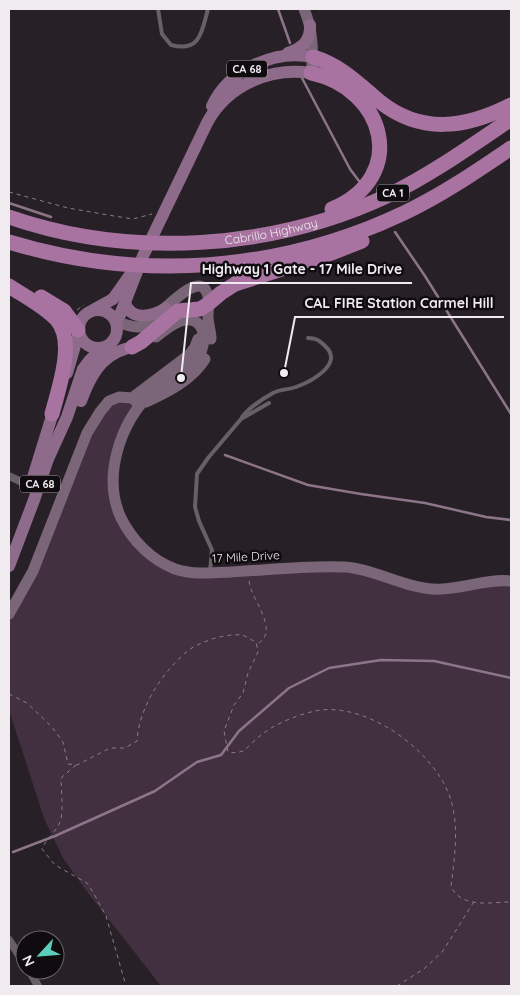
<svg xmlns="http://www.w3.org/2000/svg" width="520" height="995" font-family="Quicksand,sans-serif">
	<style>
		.green { fill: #423040 }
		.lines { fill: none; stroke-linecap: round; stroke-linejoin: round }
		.stream { stroke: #8d7589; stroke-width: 2.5 }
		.path { stroke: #867f85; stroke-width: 1; stroke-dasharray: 4 4; stroke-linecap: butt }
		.lane { stroke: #685f67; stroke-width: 4 }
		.street { stroke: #685f67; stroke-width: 8 }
		.secondary { stroke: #7b6578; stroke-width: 11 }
		.primary { stroke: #8e6b8a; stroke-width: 12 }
		.highway { stroke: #a873a1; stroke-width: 15 }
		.labels { text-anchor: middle; stroke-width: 5; stroke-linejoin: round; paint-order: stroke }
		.shield { fill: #0f0b0e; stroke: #aca8ac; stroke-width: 1 }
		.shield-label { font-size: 11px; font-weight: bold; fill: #f0ebef }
		.street-label { font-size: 12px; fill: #f0ebef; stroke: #0f0b0e }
		.leader { fill: none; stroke: #f0ebef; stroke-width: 2 }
		.callout-dot { fill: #f0ebef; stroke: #0f0b0e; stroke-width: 2 }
		.callout-label { font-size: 14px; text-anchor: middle; font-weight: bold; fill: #f0ebef; stroke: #0f0b0e; stroke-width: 5; stroke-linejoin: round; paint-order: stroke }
	</style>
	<rect width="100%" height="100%" fill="#282027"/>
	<path class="green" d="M112,399L140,405L129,423L114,490L133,537L176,569L320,567L413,585L511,581V986H161L88,893L63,858L44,818L9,710V614L76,457Z"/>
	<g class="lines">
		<g class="stream">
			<path d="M278,9L290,43"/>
			<path d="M302,78L350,169L359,181"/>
			<path d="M9,203L51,217"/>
			<path d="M395,232L425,276L511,414"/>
			<path d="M225,455L308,485L361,494L425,503L486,517L511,520"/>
			<path d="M13,852L55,836L155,791L197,762L221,755L239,731L289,688L329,668L381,660L434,661L511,678"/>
		</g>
		<g class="path">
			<path d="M9,192L68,208L114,216L133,219L152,214"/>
			<path d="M77,310L84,305"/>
			<path d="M249,581C251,600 281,631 257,644"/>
			<path d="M9,694L27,703L52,727L63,742L68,764L77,765L110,748H125L137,741C139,708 160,676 184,654C192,646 204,642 215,638C223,636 233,634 242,635C246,636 251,640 256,642L258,652L248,673L243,693L234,705L224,731L228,752C233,753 238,753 243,751C249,747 254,740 260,736C274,724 297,715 315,711C367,700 440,754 452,804C459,831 454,860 451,887C463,909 491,902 511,902"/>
			<path d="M76,765L61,778C61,789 64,812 60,822C56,832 44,842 42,849L55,865L87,883L93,892L106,916L126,986"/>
			<path d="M397,986L425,968L443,951L473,903"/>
		</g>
		<g class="lane">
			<path d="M158,9L162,34L171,45C201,53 202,30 208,9"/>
			<path d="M242,417C250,407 262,399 273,393C280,389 288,390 296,387C310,382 345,364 325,346C319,340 316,338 308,338"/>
			<path d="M210,571L212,550L199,521L195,507L197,474L208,458L241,419L269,403"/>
		</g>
		<g class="street">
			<path d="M9,476L30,486"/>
			<path d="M9,940L25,964"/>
			<path d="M29,970L38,986"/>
		</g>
		<g class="secondary">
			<path d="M304,9C313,30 314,50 311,73"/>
			<path d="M117,322C126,324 134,329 143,326C156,321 198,267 207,293C210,299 208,309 208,316C208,324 211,331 211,339"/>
			<path d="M156,337C164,331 175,321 185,320C206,317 207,344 199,356C188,373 165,379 151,393C120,423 102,477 121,518C132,540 151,560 175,569C193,575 213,573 231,572C269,570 307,565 345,567C375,569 402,587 433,589C459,591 485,578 511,581"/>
			<path d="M132,398L189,355L195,347L198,339"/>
			<path d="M146,402C168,392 192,380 205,359"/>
			<path d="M9,614L33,571L87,433L100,412L109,401L119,397L132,398L140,405"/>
		</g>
		<g class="primary">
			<path d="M288,53C302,48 311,41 310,25"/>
			<path d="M212,106C229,70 274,49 313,57"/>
			<path d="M125,303C132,322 153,316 166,308"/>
			<circle cx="98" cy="329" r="19"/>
			<path d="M93,310L113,299L130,275"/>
			<path d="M116,320L120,315L143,256L207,123C227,85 270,67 311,73"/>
			<path d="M67,373L79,332"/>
			<path d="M81,401C89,379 100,356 125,349"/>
			<path d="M30,487L55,406"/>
			<path d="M9,566L34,500L48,459L67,417L83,369L89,361L102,348"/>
		</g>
		<g class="highway">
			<path d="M313,57C340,65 358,83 379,101C421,135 466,128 511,105"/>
			<path d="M311,73C386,89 409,177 332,209"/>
			<path id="s1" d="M9,217C130,259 273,250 389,195C432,174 471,146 511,119"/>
			<path d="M9,242C140,282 280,272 404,213C442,195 477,171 511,148"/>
			<path d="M9,286C24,296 44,306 57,320C76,342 58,390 52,414"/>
			<path d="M41,297L64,311L78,330"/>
			<path d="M132,347L141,342L178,311L200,309L208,304L221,293L235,284L329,254L362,241"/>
		</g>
	</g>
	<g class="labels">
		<g class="shield">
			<rect x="227" y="60.5" width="40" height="17" rx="4"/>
			<rect x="377" y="184.5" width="32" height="17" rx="4"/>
			<rect x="20" y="475.5" width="40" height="17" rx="4"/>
		</g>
		<g class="shield-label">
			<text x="247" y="73">CA 68</text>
			<text x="393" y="197">CA 1</text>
			<text x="40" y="488">CA 68</text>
		</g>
		<g class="street-label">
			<text dy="4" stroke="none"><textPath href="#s1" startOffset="266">Cabrillo Highway</textPath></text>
			<text transform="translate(246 557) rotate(-3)" y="4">17 Mile Drive</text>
		</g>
	</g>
	<path class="leader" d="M181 378L191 283H412M284 373L295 317H504"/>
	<g class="callout-dot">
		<circle cx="181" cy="378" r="5"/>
		<circle cx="284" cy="373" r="5"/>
	</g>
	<g class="callout-label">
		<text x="302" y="274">Highway 1 Gate - 17 Mile Drive</text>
		<text x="399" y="308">CAL FIRE Station Carmel Hill</text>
	</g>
	<rect width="520" height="995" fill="none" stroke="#f0ebef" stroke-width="20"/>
	<g transform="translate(40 955) rotate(244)"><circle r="24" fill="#0f0b0e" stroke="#696568"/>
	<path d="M0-4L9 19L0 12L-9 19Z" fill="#5bcebc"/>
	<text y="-8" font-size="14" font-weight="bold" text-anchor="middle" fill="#f0ebef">N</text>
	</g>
</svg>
